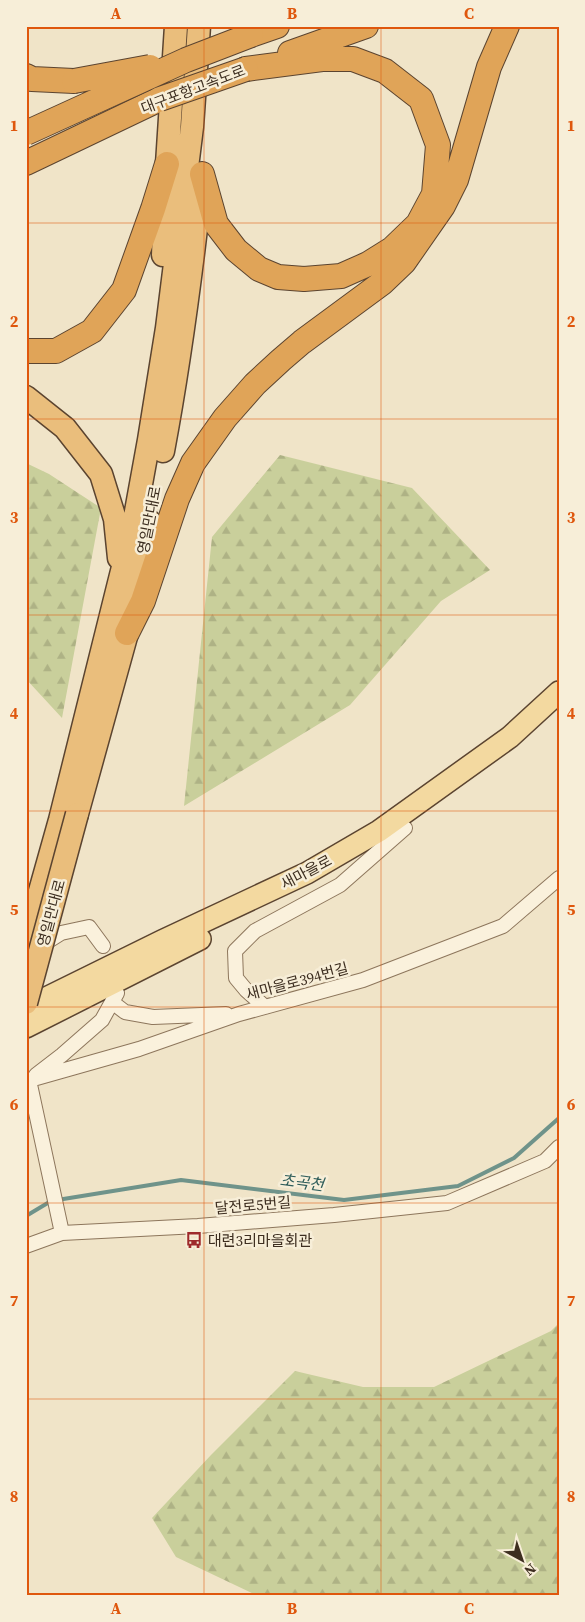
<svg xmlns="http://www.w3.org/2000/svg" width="585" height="1622" viewBox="0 0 585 1622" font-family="'Source Serif 4','Noto Sans KR',serif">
<defs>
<pattern id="forest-firs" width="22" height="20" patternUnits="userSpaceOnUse" patternTransform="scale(1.25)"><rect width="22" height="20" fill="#c9cf9b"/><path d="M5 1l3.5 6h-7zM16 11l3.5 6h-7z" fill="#aeb285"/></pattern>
</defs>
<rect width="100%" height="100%" fill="#f0e4c8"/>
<!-- forest -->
<path fill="url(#forest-firs)" d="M280,455L412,488L490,570L441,601L350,705L184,806L212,537Z
M26,463L49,474L101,508L62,718L26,679Z
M559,1323V1596H258L176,1557L152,1518L211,1455L295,1371L363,1387H434L551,1331Z"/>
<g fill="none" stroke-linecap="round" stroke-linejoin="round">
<!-- stream -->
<path stroke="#6f938a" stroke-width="4" d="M26,1216L51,1201L181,1180L344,1200L458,1186L514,1158L559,1118"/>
<!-- minor casing -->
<g stroke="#8d765c" stroke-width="16">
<path id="minor" d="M26,955L61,933L89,927L103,946
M112,1002L125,1012L153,1017L226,1014
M265,1007L246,990L236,978L235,951L255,931L340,885L405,828
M36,1075L62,1055L102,1020L117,993
M29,1080L62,1233
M26,1081L139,1049L239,1014L363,980L503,926L559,878
M26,1246L62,1233L198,1226L334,1215L447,1203L545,1161L559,1147"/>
</g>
<!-- primary casing -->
<g stroke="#5b4430" stroke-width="24">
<path id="primary" d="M26,1008L162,941L307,873L379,831L510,737L559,692
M26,1027L200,939"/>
</g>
<!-- trunk casing -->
<g stroke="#5b4430" stroke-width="25">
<path id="trunk" d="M163,255L167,164L176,26
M26,397L65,428L101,474L115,519L119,558
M163,451C180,360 192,268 202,176
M77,814L127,633L149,521
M26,941L60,820L121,575L133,528L149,440L167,328L192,127L199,26"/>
</g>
<!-- motorway casing -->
<g stroke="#5b4430" stroke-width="26">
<path id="motorway" d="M251,35L277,26
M290,53L366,26
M26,76L32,79L74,81
M26,163L160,99
M202,174L216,224L236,250L259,269L278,277L304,279L341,276L368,264L392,249L418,224L434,194L438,145L421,99L385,71L353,59H322L246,69
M26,351H56L92,331L124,290L153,209L167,164
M127,633L143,601L177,499L193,463L225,418L255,384L281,360L302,342L382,283L404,262L443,206L456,180L489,67L507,26"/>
</g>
<!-- minor -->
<use href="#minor" stroke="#faf1dc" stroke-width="14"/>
<!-- primary -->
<use href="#primary" stroke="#f3d9a0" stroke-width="21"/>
<!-- trunk -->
<use href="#trunk" stroke="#eabe7c" stroke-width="22"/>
<!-- motorway -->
<use href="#motorway" stroke="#e0a458" stroke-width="24"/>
<!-- trunk-bridge casing -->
<g stroke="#5b4430" stroke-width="25" stroke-linecap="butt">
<path id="trunk-bridge" d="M26,1003L77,814"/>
</g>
<!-- motorway-bridge casing -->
<g stroke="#5b4430" stroke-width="26" stroke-linecap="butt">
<path id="motorway-bridge" d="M74,81L150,67
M160,99L246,69
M26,133L186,60L251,35"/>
</g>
<!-- trunk-bridge -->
<use href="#trunk-bridge" stroke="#eabe7c" stroke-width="22"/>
<!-- motorway-bridge -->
<use href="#motorway-bridge" stroke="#e0a458" stroke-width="24"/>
</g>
<!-- grid -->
<path fill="none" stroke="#df570d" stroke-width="1" stroke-opacity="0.55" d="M204,26V1596M381,26V1596M26,223H559M26,419H559M26,615H559M26,811H559M26,1007H559M26,1203H559M26,1399H559"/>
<!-- icons -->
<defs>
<g id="bus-bare" transform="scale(1.35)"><path d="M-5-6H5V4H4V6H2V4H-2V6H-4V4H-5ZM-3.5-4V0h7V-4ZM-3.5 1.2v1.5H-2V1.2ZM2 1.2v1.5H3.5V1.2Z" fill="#9e2a2b" stroke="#f7eed8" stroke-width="2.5" paint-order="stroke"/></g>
</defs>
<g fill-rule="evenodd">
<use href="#bus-bare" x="194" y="1240"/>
</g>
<g text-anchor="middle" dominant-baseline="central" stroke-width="5" stroke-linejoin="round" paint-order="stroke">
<!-- street labels -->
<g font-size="15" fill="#3d2e20" stroke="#f7eed8">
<text transform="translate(193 89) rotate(-21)">대구포항고속도로</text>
<text transform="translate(149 520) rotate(-79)">영일만대로</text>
<text transform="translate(306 872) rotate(-28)">새마을로</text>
<text transform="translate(51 913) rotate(-75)">영일만대로</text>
<text transform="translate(297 981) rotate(-15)">새마을로394번길</text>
<text transform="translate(253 1205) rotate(-5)">달전로5번길</text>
</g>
<!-- poi labels -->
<g font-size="15" fill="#3d2e20" stroke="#f7eed8" text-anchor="start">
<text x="208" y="1240">대련3리마을회관</text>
</g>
<!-- water labels -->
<g font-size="16" font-style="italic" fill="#2f5d5a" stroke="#f7eed8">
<text transform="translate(302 1182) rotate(7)">초곡천</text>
</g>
</g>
<!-- border -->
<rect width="585" height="1622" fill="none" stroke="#f7eed8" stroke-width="55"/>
<!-- north arrow -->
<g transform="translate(522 1560) rotate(140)" stroke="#f7eed8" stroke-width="4" paint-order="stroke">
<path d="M0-4L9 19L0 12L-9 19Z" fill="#3d2e20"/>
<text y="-8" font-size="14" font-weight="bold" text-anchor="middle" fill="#3d2e20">N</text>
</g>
<rect x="28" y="28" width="530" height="1566" fill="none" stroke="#df570d" stroke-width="2"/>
<g font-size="16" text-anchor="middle" font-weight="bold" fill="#df570d">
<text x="116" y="19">A</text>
<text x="292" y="19">B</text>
<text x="469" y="19">C</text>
<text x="14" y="131">1</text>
<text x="571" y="131">1</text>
<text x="14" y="327">2</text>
<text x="571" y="327">2</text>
<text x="14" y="523">3</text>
<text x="571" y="523">3</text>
<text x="14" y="719">4</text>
<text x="571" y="719">4</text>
<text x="14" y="915">5</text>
<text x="571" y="915">5</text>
<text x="14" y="1110">6</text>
<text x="571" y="1110">6</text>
<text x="14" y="1306">7</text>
<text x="571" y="1306">7</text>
<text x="14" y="1502">8</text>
<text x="571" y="1502">8</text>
<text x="116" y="1614">A</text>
<text x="292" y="1614">B</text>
<text x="469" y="1614">C</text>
</g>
</svg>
